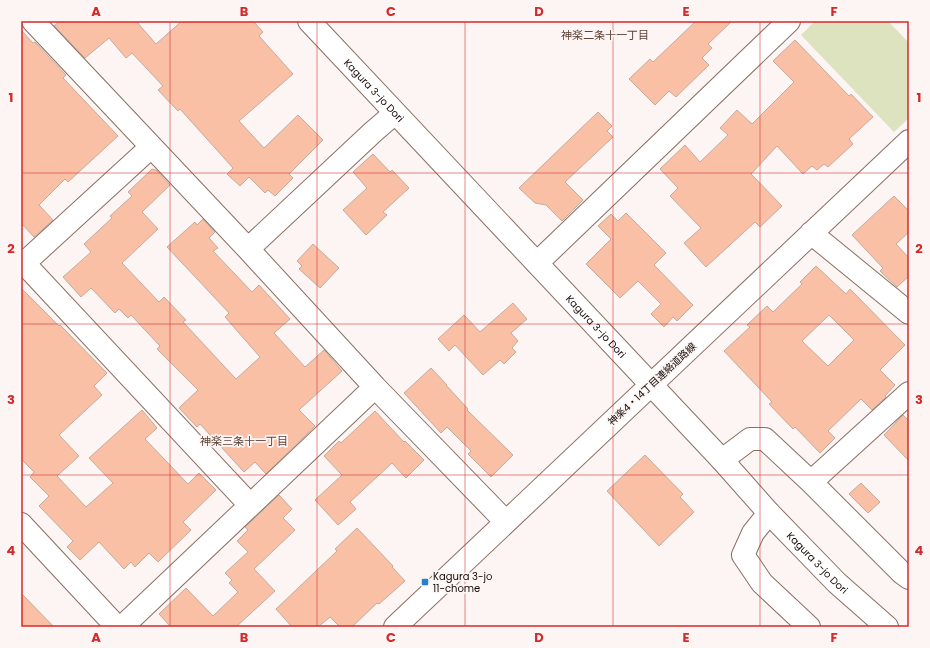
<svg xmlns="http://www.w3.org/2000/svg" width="930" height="648" viewBox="0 0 930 648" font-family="Poppins,'Noto Sans JP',sans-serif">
<rect width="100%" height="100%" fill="#fcf5f3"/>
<!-- green -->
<path fill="#dde2bf" d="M815,21H888L909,43V118L894,132L801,35Z"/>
<!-- building -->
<path fill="#f9c0a6" stroke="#c6aa9c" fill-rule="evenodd" d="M60,21H136L156,44L182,21H253L263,32L259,36L293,74L239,121L264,148L298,115L323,140L289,174L293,178L275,196L268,190L265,193L249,177L240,186L227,174L233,168L180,109L178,111L158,90L163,86L132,53L126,58L109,38L85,58L54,26Z
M696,21H732L708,44L712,48L702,58L709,65L676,97L669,91L655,105L629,79L650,59L653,62Z
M21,30L33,43L35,42L66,75L63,78L118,136L68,182L65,179L39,205L53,220L34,237L21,223Z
M795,40L849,96L851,94L873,117L849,139L853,144L828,167L824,164L817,170L812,166L803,174L777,146L751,174L782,206L760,227L755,222L706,267L684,243L701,228L670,196L678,188L660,169L685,145L700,162L728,135L720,128L737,110L752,124L794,82L773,61Z
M598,112L612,126L607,131L613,137L565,182L583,200L562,221L546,205L535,203L519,188Z
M373,154L390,172L392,170L409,188L383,212L387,215L366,235L343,210L367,188L353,172Z
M152,169L156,170L170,185L142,212L158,229L122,263L159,302L164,297L186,320L183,322L236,379L260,357L225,317L229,313L167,247L195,222L197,225L203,219L215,232L209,238L218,248L213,251L252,292L259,285L290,319L274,333L305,367L324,350L342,371L299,410L315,426L266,474L255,462L244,472L200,424L197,427L179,408L198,390L157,349L160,346L131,315L128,318L119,309L115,313L91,288L81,297L63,277L91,252L84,244L112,218L110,216L132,196L128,192Z
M894,196L909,211V232L896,244L909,258V276L897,287L880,271L883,268L852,235Z
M626,213L666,253L654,265L693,305L677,321L673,317L664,327L651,314L661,304L638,281L620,298L586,264L611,239L598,226L611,214L618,221Z
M313,244L339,268L320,288L299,269L302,266L297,261Z
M816,266L846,294L850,289L905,345L880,370L895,385L885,396L886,397L872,410L861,399L828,431L835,438L820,453L795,427L793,429L769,404L772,402L724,351L750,327L747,325L767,306L773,312L802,284L800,282ZM829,315L854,340L828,366L802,341Z
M21,288L59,326L60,325L107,373L94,386L102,395L59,435L79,456L57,476L86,507L113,483L89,458L142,410L157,428L145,439L188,484L199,473L216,490L183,522L191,530L158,562L149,553L135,567L131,562L124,569L99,542L80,560L67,547L73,541L39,506L49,496L30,477L34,472L21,459Z
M513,303L527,319L511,333L518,341L512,348L516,352L504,364L500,360L483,375L455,345L449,351L438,339L464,315L480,332Z
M431,368L447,385H446L468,409L467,410L513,455L491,477L468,454L471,451L447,427L441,433L404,393Z
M375,411L404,442L405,441L424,460L406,478L392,463L350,502L356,509L338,525L315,500L342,475L324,456L339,441L341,443Z
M903,415L909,421V461L884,435Z
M645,455L683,494L680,497L694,512L659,546L607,491Z
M861,483L880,502L868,513L849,494Z
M279,495L292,509L283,518L295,530L254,569L275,591L236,627H171L159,614L186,588L213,616L238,592L229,583L232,580L225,573L248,552L237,541L248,530L245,527Z
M357,528L393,566L392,567L405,581L379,604L377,603L352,627H340L330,617L318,627H292L276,609L337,551L335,549Z
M21,593L54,627H21Z"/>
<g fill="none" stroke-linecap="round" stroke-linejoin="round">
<!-- street casing -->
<g stroke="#8a6f63" stroke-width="24">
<path id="street" d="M33,21L248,249L375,387L506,522
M811,233L909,313
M248,249L373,132L395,113
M21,260L250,505
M537,263L789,21
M21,266L151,147
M722,460L750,439H765L811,482L902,573L909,578
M811,482L909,393
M769,513L753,533L743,555L762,583L809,627
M21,524L117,627
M122,627L375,387
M395,627L909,141"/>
</g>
<!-- secondary casing -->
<g stroke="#8a6f63" stroke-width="24">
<g id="secondary">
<path id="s1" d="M309,21L722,460L769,513L837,583L887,627"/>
</g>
</g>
<!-- street -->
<use href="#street" stroke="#fff" stroke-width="22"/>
<!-- secondary -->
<use href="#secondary" stroke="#fff" stroke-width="22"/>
</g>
<!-- grid -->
<path fill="none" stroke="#d62828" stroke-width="1" stroke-opacity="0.55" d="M170,21V627M317,21V627M465,21V627M613,21V627M760,21V627M21,173H909M21,324H909M21,475H909"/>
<!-- markers -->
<rect fill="#2b80ce" stroke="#fcf5f3" stroke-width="1.5" x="421" y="578" width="8" height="8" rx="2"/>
<g text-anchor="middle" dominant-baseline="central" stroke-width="3.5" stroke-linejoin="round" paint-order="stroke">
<!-- street labels -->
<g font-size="10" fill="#140a06" stroke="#fcf5f3">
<text stroke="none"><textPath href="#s1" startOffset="95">Kagura 3-jo Dori</textPath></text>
<text stroke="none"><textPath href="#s1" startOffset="419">Kagura 3-jo Dori</textPath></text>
<text transform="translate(652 384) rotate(-43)">神楽4・14丁目連絡道路線</text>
<text stroke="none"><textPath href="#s1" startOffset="743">Kagura 3-jo Dori</textPath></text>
</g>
<!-- poi labels -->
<g font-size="10" fill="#140a06" stroke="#fcf5f3" text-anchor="start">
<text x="433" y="576">Kagura 3-jo<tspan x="433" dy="12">11-chome</tspan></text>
</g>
<!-- neighbourhood labels -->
<g font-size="11" fill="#5b4338" stroke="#fcf5f3">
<text x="605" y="35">神楽二条十一丁目</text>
<text x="244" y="441">神楽三条十一丁目</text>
</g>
</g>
<!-- border -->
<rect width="930" height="648" fill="none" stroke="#fcf5f3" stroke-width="44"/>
<rect x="22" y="22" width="886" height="604" fill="none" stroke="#d62828" stroke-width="1.5"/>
<g font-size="13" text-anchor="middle" font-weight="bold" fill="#d62828">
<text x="96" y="16">A</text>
<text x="244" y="16">B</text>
<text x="391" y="16">C</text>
<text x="539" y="16">D</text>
<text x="686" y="16">E</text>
<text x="834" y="16">F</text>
<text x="11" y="102">1</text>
<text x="919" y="102">1</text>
<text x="11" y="253">2</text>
<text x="919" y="253">2</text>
<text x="11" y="404">3</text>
<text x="919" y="404">3</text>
<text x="11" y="555">4</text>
<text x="919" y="555">4</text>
<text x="96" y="642">A</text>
<text x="244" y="642">B</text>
<text x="391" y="642">C</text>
<text x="539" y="642">D</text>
<text x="686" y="642">E</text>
<text x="834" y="642">F</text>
</g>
</svg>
